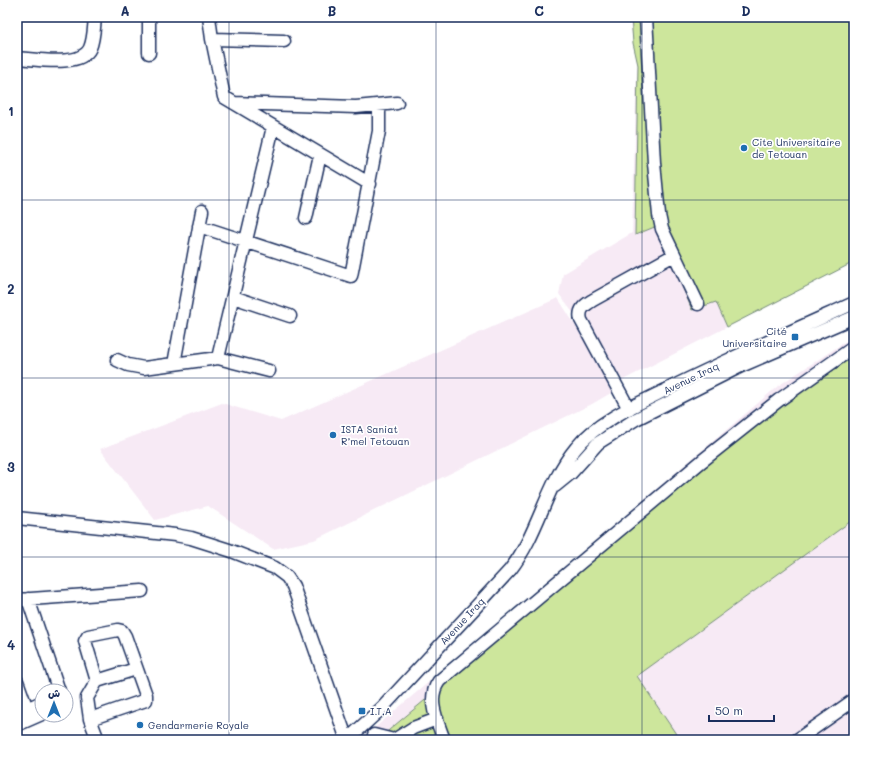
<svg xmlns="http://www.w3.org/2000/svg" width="871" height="757" viewBox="0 0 871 757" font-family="Mali,'Playpen Sans Arabic',sans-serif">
<rect width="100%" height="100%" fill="#fff"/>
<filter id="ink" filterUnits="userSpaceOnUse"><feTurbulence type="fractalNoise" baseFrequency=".025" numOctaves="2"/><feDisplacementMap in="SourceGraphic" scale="8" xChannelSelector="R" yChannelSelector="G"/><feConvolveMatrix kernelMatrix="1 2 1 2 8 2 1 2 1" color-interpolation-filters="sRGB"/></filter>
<g filter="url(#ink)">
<!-- built -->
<path fill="#f7eaf5" d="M629,17H854V262L623,380L559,294L563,274L632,233L637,64Z
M558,298L616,390L592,404L314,540L273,549L208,506L155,520L100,449L222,403L281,421Z
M854,336V740H365V736L778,386Z"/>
<!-- green -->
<path fill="#cde69c" stroke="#748a7d" d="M631,17H854V262L727,327L716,302L692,310L657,226L635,235L638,65L633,43Z
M854,352V519L637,676L680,740H377L797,391Z"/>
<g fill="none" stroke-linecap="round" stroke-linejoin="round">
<!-- minor casing -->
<g stroke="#1b2f5e" stroke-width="15">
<path id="minor" d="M149,17V53
M209,17L212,39L224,97L370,184
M646,17L654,163L659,215L662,229L698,304
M212,39L284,41
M17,58C35,59 81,68 90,48C94,39 94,26 95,17
M234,103L356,107L397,103
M306,218L320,155
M199,226L351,276L379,131V105
M233,297L290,316
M218,358L273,127
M117,360L128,365L144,368L218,358L269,371
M174,364L202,211
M629,409L581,320C578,309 585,305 593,300L674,255
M555,486L571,473L598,443L636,419L741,366L854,317
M17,518L175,535L191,538L229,550L275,568L287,577L293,586L347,740
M28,599L59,691
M17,600L142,591
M17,681L27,709
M97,681L136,669
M17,713L42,702
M90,719L146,700V695L125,636L122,631L118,630L88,636L85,641L97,681L87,698L90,719L98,740
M17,725L42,714
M374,735L394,740
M347,740L382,708L510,570C539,533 546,484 576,448C597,421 640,403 670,388C731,358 792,331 854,303
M394,740L413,728L437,719
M444,740C437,720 426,699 439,681L702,461L779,400L854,347
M797,740L854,700"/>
</g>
<!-- minor -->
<use href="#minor" stroke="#fff" stroke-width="12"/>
</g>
</g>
<!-- grid -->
<path fill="none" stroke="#1b2f5e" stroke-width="1" stroke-opacity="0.55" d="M229,17V740M436,17V740M642,17V740M17,200H854M17,378H854M17,557H854"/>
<!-- markers -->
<g fill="#1f6fb2" stroke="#fff" stroke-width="1.5">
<circle cx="744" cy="148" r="4"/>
<rect x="791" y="333" width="8" height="8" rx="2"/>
<circle cx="333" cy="435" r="4"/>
<rect x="358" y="707" width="8" height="8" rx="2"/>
<circle cx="140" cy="725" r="4"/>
</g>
<g text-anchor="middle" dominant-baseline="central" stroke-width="3.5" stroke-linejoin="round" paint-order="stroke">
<!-- poi labels -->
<g font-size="10" fill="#1b2f5e" stroke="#fff" text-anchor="start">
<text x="752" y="142">Cite Universitaire<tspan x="752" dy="12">de Tetouan</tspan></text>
<text x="787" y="331" text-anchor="end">Cité<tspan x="787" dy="12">Universitaire</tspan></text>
<text x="341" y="429">ISTA Saniat<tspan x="341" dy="12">R’mel Tetouan</tspan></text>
<text x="370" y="711">I.T.A</text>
<text x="148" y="725">Gendarmerie Royale</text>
</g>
<!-- street labels -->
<g font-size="10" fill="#1b2f5e" stroke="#fff">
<text transform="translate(691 378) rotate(-26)">Avenue Iraq</text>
<text transform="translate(462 621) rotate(-47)">Avenue Iraq</text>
</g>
</g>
<!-- margin -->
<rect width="871" height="757" fill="none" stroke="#fff" stroke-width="44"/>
<!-- north arrow -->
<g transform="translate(54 703)"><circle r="19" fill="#ffffff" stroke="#a4acbf"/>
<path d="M0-3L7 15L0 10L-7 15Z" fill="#1f6fb2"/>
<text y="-6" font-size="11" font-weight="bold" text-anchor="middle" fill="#1b2f5e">ش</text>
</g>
<!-- scale -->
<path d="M709 715v6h65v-6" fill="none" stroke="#1b2f5e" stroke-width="2"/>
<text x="715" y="715" font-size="12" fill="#1b2f5e" stroke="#ffffff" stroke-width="3" paint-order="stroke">50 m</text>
<rect x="22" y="22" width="827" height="713" fill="none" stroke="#1b2f5e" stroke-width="1.5"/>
<g font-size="13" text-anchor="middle" font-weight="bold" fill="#1b2f5e">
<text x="125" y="16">A</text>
<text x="332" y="16">B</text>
<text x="539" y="16">C</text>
<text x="746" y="16">D</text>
<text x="11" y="116">1</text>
<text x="11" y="294">2</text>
<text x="11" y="472">3</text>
<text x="11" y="650">4</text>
</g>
</svg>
